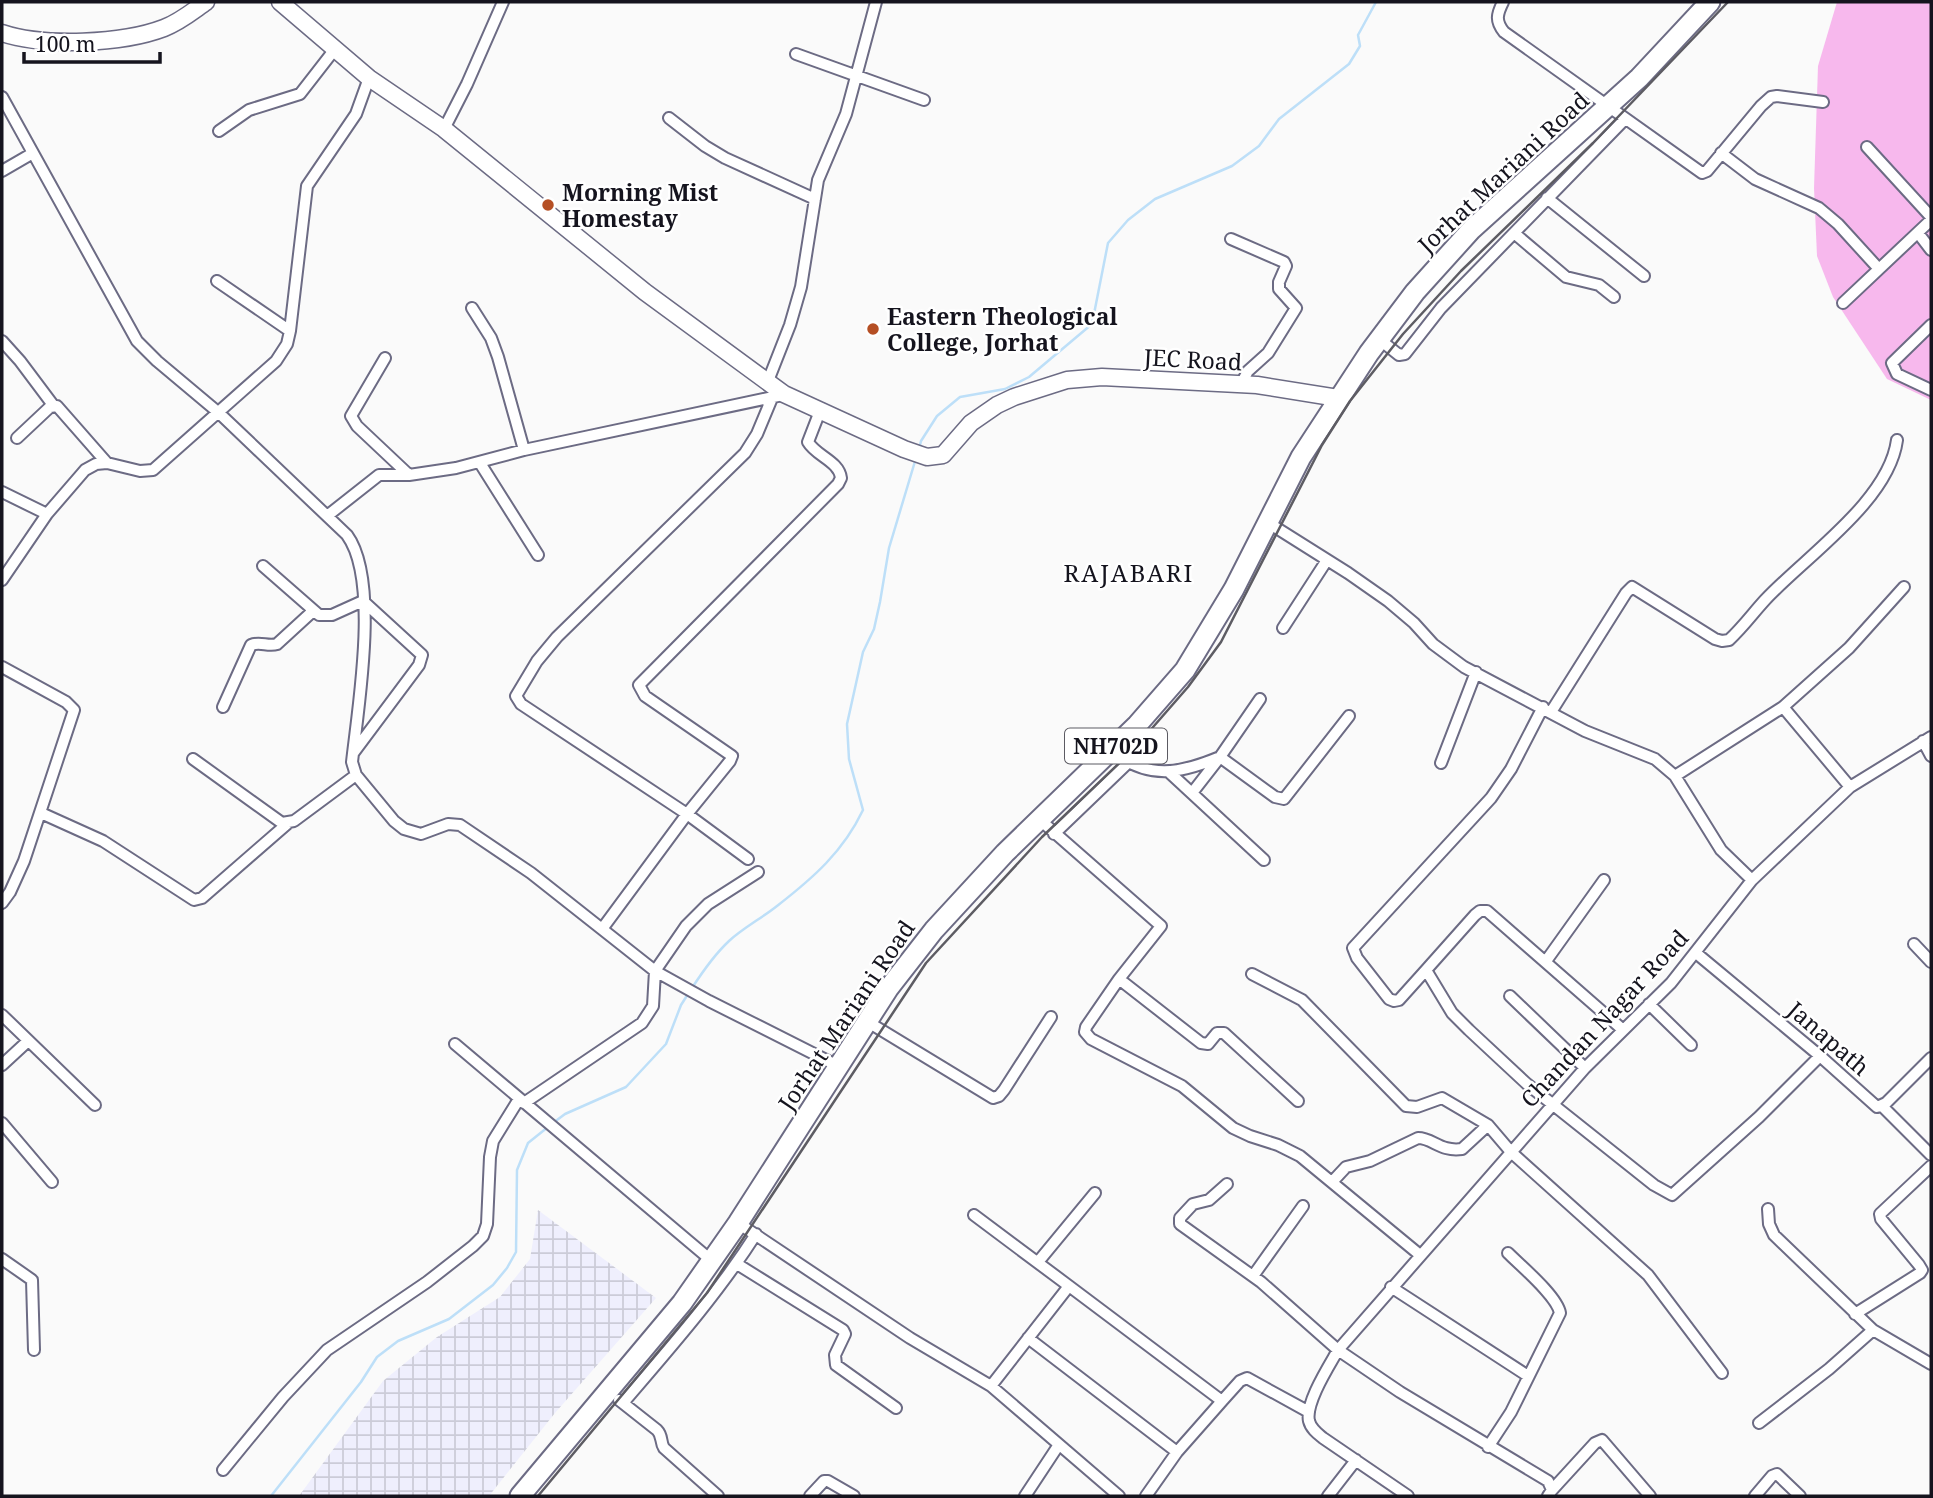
<svg xmlns="http://www.w3.org/2000/svg" width="1933" height="1498" viewBox="0 0 1933 1498" font-family="'Noto Serif',serif">
<defs>
<pattern id="industrial-grid" width="8" height="8" patternUnits="userSpaceOnUse" patternTransform="scale(1.75)"><rect width="8" height="8" fill="#efeffd"/><path d="M0 4h8M4 0v8" fill="none" stroke="#ccccd8"/></pattern>
</defs>
<rect width="100%" height="100%" fill="#fafafa"/>
<!-- industrial -->
<path fill="url(#industrial-grid)" d="M538,1210L656,1298L555,1413L489,1496H299L383,1381L437,1337L500,1297L530,1259Z"/>
<!-- grass -->
<path fill="#f7b8ed" d="M1837,2H1931V400L1887,379L1833,297L1817,256L1814,188L1818,66Z"/>
<g fill="none" stroke-linecap="round" stroke-linejoin="round">
<!-- stream -->
<path stroke="#bddff8" stroke-width="2.5" d="M919,449L921,441L937,416L960,397L1005,389L1029,377L1092,324L1108,243L1128,220L1155,199L1232,166L1259,146L1279,119L1349,64L1360,46L1358,35L1376,2
M692,988C703,971 714,955 729,941C743,928 762,918 777,906C813,878 843,852 863,810L849,759L847,724L863,652L874,629L880,602L889,548L916,458
M553,1123L565,1114L626,1087L666,1044L681,1005L688,994
M271,1496L361,1382L377,1357L398,1341L449,1319L493,1285L507,1268L516,1252L517,1170L528,1143L548,1127"/>
<!-- street casing -->
<g stroke="#6c6b84" stroke-width="14">
<path id="street" d="M1503,2C1497,14 1495,21 1504,32L1702,173L1707,171L1761,106L1771,97L1777,96L1823,102
M796,54L924,100
M2,97L137,341L157,361L219,413L347,535C380,580 358,707 352,762L356,775L394,821L404,829L421,834L448,824L460,825L531,873L655,971L709,1001L838,1066
M669,118L705,146L725,158L815,199
M444,129L467,84L503,2
M219,131L249,110L300,94L335,49
M1867,147L1931,217
M1721,153L1755,179L1819,208L1838,224L1879,269
M2,171L33,153
M1547,198L1644,276
M1514,233L1566,277L1599,285L1614,297
M1918,233L1931,250
M1231,239L1284,262L1286,266L1279,282V289L1296,308L1268,353L1248,371L1241,384
M217,281L290,331
M1843,303L1931,220
M472,308L491,338L498,357L524,450
M1931,325L1892,363L1897,374L1931,390
M1379,339L1399,355L1405,354L1441,308L1624,120
M2,341L20,361L53,405
M385,358L351,416L357,426L409,475
M768,381L790,325L801,287L818,180L846,114L876,2
M17,438L50,407L57,406L107,463
M480,463L538,555
M2,492L47,514
M327,516L379,475H409L456,468L524,450L778,396
M1267,522L1348,573L1388,601L1414,623L1433,644L1464,667L1585,731L1655,759L1675,776L1721,850L1752,880L1671,983L1585,1068L1338,1350L1400,1392L1548,1481L1552,1490L1548,1496
M263,566L319,615H332L363,601L422,655L419,665L354,752
M2,580L47,514L85,470L96,464L107,463L140,471L153,470L276,361L287,344L290,331L307,186L356,114L369,78
M1283,628L1327,560
M2,667L66,702L74,710L24,861L10,892L2,903
M223,707L251,645C260,641 268,647 277,644L313,611
M1783,707L1850,787
M1551,712L1626,593L1632,587L1715,639L1722,641L1729,640C1743,627 1753,613 1765,600C1805,557 1889,501 1897,440
M1923,741L1931,756
M1111,751C1149,780 1179,774 1220,757L1275,797L1284,799L1349,716
M193,759L282,823L294,821L356,775
M1441,763L1476,672
M1170,773L1264,860
M1675,776L1783,707L1849,648L1904,587
M1192,793L1220,757L1260,699
M41,813L103,841L194,900L202,898L287,824
M1039,819L1161,926L1119,979L1201,1043L1208,1044L1217,1033H1224L1298,1101
M1054,834L1129,762
M748,859L687,814L521,704L516,696L537,661L557,637L745,453L757,434L772,398
M1752,880L1850,787L1931,737
M602,929L687,814L730,761L732,756L645,696L639,685L838,484L841,478C839,461 816,456 808,442L820,411
M1914,944L1931,962
M1696,953L1820,1056L1877,1107L1886,1103L1931,1058
M1546,961L1604,880
M1426,970L1399,1000L1394,1001L1389,999L1357,958L1353,948L1491,798L1511,769L1543,707
M1252,974L1302,1000L1406,1106L1417,1107L1442,1098L1488,1125L1511,1152L1648,1275L1722,1373
M1119,979L1086,1027L1085,1032L1091,1039L1182,1086L1233,1128L1250,1136L1278,1145L1300,1156L1420,1255
M1510,996L1585,1068
M1649,1004L1691,1045
M2,1015L95,1105
M868,1022L993,1098L999,1096L1004,1090L1051,1017
M1622,1029L1487,911H1480L1475,915L1426,970L1452,1013L1469,1030L1527,1084L1654,1185L1672,1195L1759,1117L1820,1056
M455,1044L712,1261
M2,1065L28,1041
M524,1103L642,1023L653,1006L655,971L686,926L708,904L758,872
M1882,1106L1931,1155
M2,1123L52,1182
M1332,1182L1346,1167L1370,1161L1418,1138C1433,1138 1440,1152 1462,1149L1488,1125
M1227,1184L1209,1200L1193,1204L1180,1218V1224L1261,1282L1338,1350C1329,1366 1305,1403 1309,1421C1311,1429 1318,1434 1323,1438L1408,1496
M1768,1209L1769,1224L1774,1235L1873,1330L1931,1364
M974,1215L1069,1286
M738,1223L910,1338L991,1386L1119,1496
M2,1259L32,1280L34,1350
M1038,1262L1095,1193
M737,1264L843,1330L845,1334L835,1355L836,1365L896,1408
M1253,1276L1303,1206
M1391,1287L1528,1376
M1855,1314L1920,1273L1922,1270L1919,1265L1881,1219L1880,1214L1931,1166
M1028,1338L1177,1452
M991,1386L1069,1286L1222,1401L1240,1381L1247,1378L1309,1412
M619,1400L657,1430C663,1436 660,1442 664,1448L718,1496
M623,1403C670,1348 717,1295 756,1234
M1759,1423L1829,1369L1873,1330
M1488,1447L1511,1412L1560,1313C1557,1296 1521,1266 1508,1253
M223,1470L283,1397L327,1350L427,1282L473,1246L483,1236L487,1224L490,1157L493,1141L519,1099
M1552,1490L1595,1443L1602,1440L1650,1496
M810,1496L824,1481H828L854,1496
M1025,1496L1058,1446
M1146,1496L1177,1452L1222,1401
M1328,1496L1356,1460
M1755,1496L1772,1476L1777,1474L1800,1496"/>
</g>
<!-- secondary casing -->
<g stroke="#6c6b84" stroke-width="19">
<path id="secondary" d="M280,2L369,78L444,129L645,292L784,394L904,449L927,457L943,455L971,423L997,405L1014,397L1067,380L1102,377L1257,385L1338,398
M2,33C44,47 122,44 164,28C180,22 193,11 206,2"/>
</g>
<!-- highway casing -->
<g stroke="#6c6b84" stroke-width="23">
<path id="highway" d="M520,1496L682,1303L738,1223L888,989L934,930L1005,853L1137,725L1185,670L1234,589L1301,457L1369,353L1415,292L1471,230L1639,78L1710,2"/>
</g>
<!-- street -->
<use href="#street" stroke="#fff" stroke-width="10"/>
<!-- secondary -->
<use href="#secondary" stroke="#fff" stroke-width="16"/>
<!-- highway -->
<use href="#highway" stroke="#fff" stroke-width="19"/>
<!-- rail -->
<path stroke="#5d5c63" stroke-width="2.5" d="M538,1496L707,1293L926,963L1042,837L1133,750L1188,687L1221,642L1322,445L1350,401L1403,334L1461,271L1593,143L1728,2"/>
</g>
<!-- markers -->
<g fill="#b54f24" stroke="#fff" stroke-width="2.5">
<circle cx="548" cy="205" r="7"/>
<circle cx="873" cy="329" r="7"/>
</g>
<g text-anchor="middle" dominant-baseline="central" stroke-width="5" stroke-linejoin="round" paint-order="stroke">
<!-- shield labels -->
<rect fill="#fff" stroke="#5b5a62" stroke-width="2" x="1065" y="728.5" width="102" height="35" rx="5"/>
<g font-size="21" font-weight="bold" fill="#15141e">
<text x="1116" y="746">NH702D</text>
</g>
<!-- street labels -->
<g font-size="23" fill="#15141e" stroke="#fff">
<text transform="translate(1503 172) rotate(-43)">Jorhat Mariani Road</text>
<text transform="translate(1193 359) rotate(3)">JEC Road</text>
<text transform="translate(846 1015) rotate(-56)">Jorhat Mariani Road</text>
<text transform="translate(1604 1018) rotate(-47)">Chandan Nagar Road</text>
<text transform="translate(1829 1038) rotate(41)">Janapath</text>
</g>
<!-- poi labels -->
<g font-size="23" font-weight="bold" fill="#15141e" stroke="#fff" text-anchor="start">
<text x="562" y="192">Morning Mist<tspan x="562" dy="26">Homestay</tspan></text>
<text x="887" y="316">Eastern Theological<tspan x="887" dy="26">College, Jorhat</tspan></text>
</g>
<!-- neighbourhood labels -->
<g font-size="24" letter-spacing="2" fill="#15141e" stroke="#fff">
<text x="1129" y="572">RAJABARI</text>
</g>
</g>
<!-- border -->
<rect width="1933" height="1498" fill="none" stroke="#15141e" stroke-width="7"/>
<!-- scale -->
<path d="M24 52v10h136v-10" fill="none" stroke="#15141e" stroke-width="3.5"/>
<text x="35" y="52" font-size="21" fill="#15141e" stroke="#ffffff" stroke-width="5" paint-order="stroke">100 m</text>
</svg>
